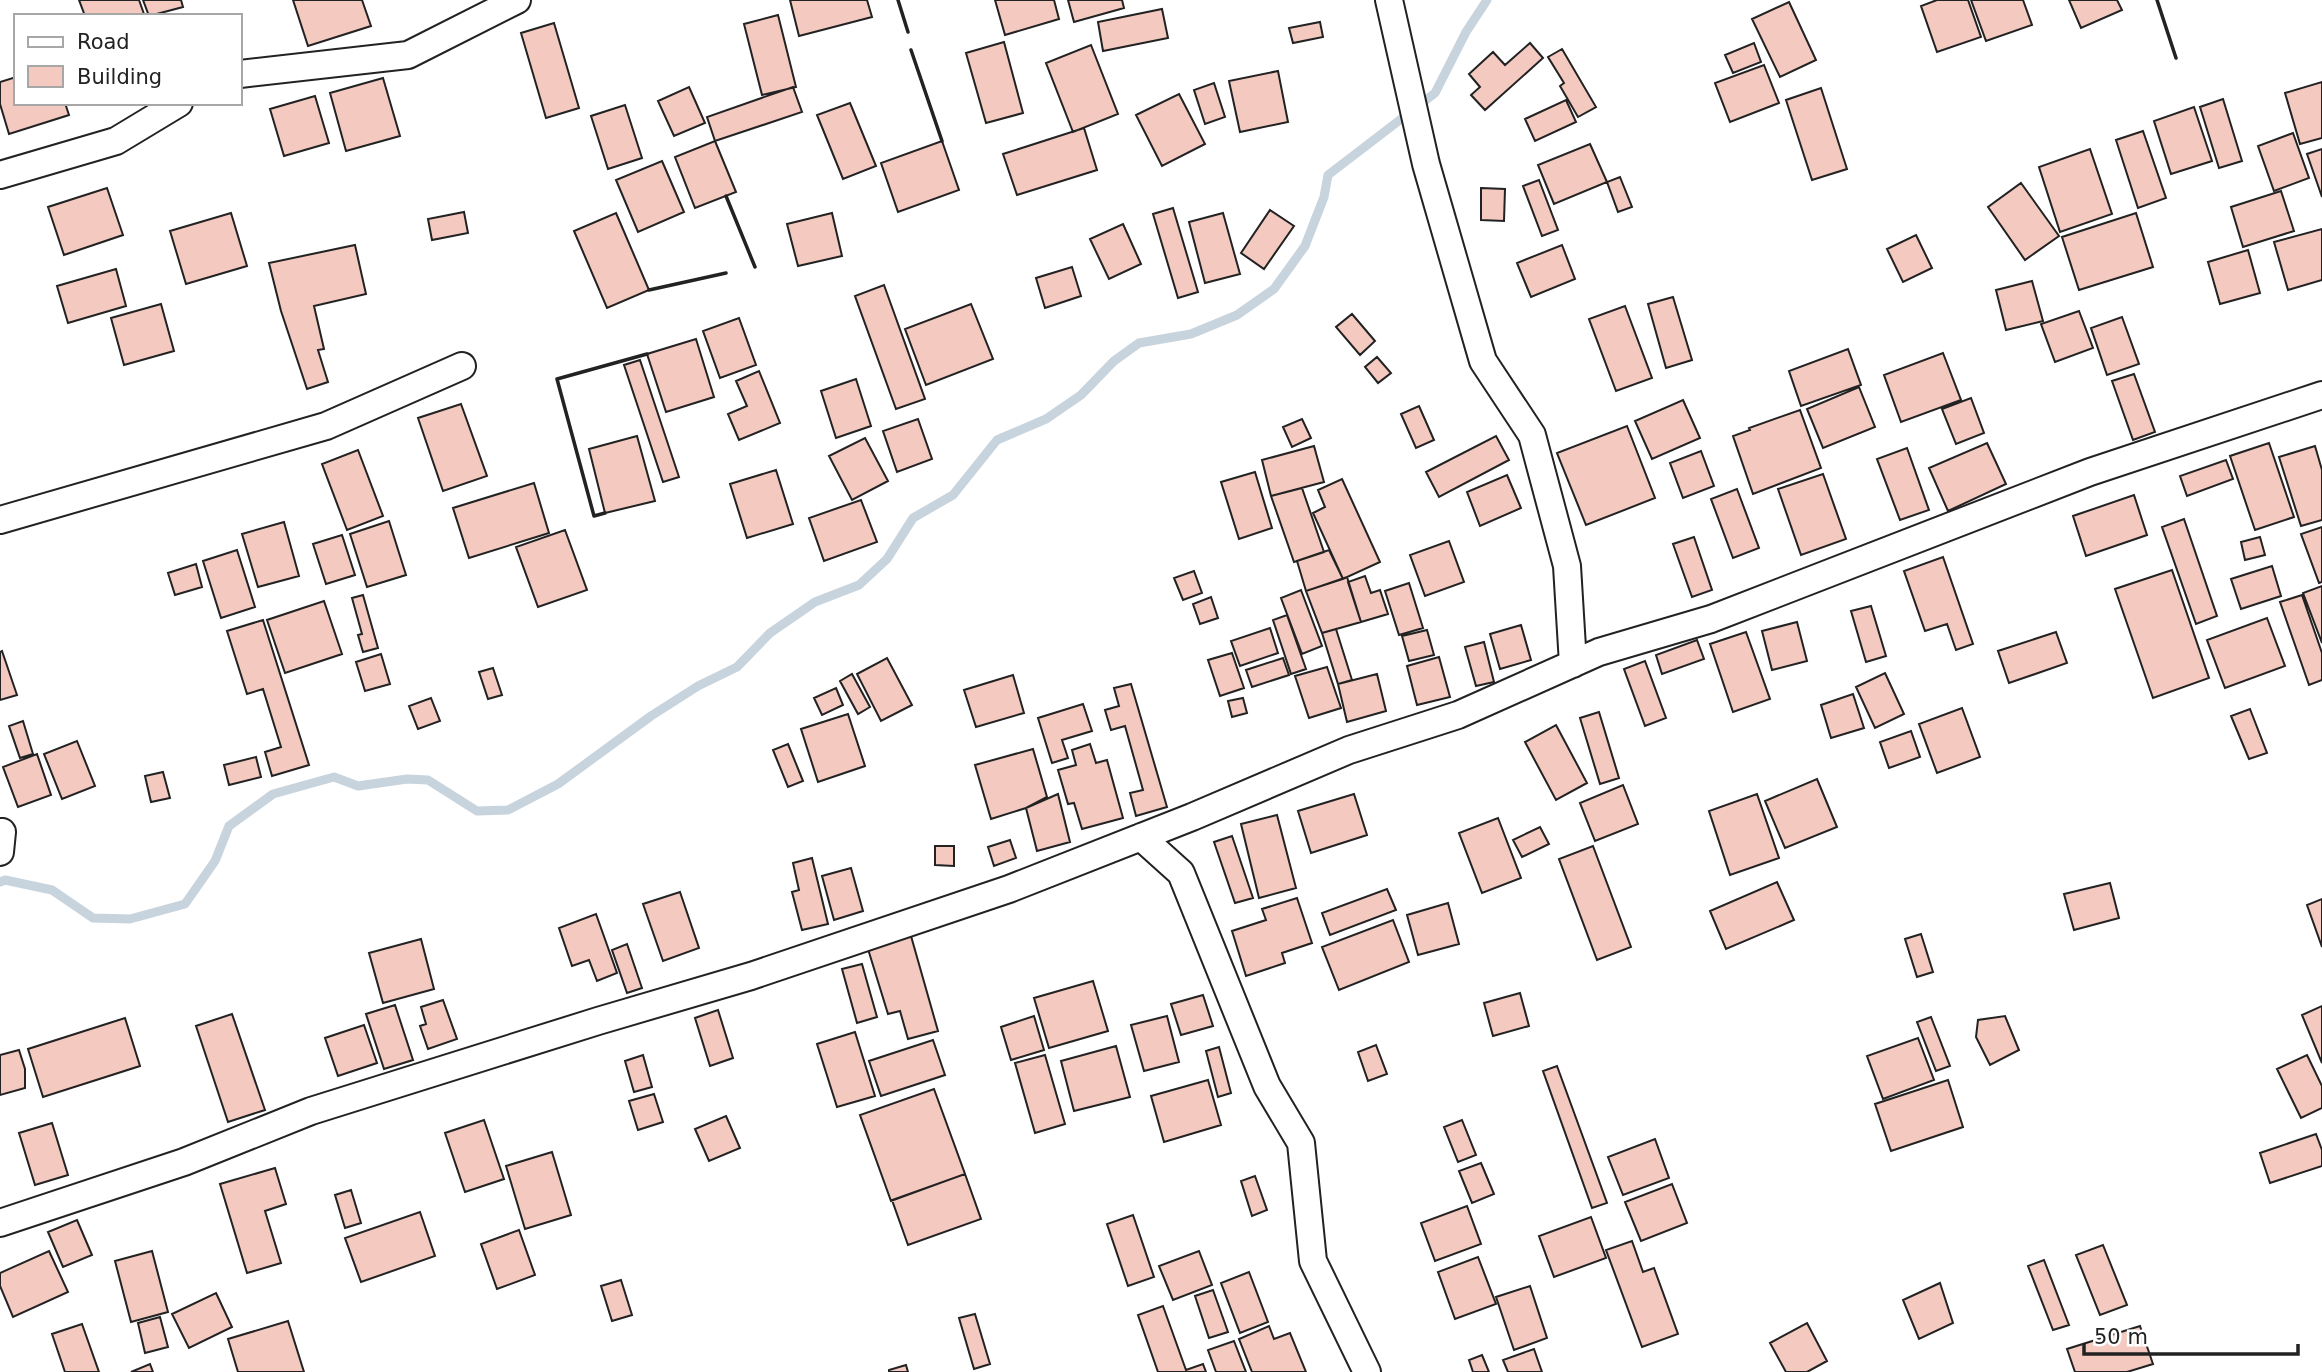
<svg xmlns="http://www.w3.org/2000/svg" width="2322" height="1372" viewBox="0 0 2322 1372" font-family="'DejaVu Sans',sans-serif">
<rect width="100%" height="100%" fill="#fff"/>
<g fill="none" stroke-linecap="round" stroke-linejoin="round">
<!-- stream -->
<path stroke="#c7d3dd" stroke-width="9" d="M0,882L5,880L52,890L93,918L130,919L185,904L215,861L229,826L273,794L334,777L358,786L407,779L428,780L477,811L508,810L558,784L651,716L698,686L737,667L770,633L815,602L859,585L887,559L913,518L953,495L997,440L1046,419L1081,395L1114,361L1139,343L1191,334L1237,315L1274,289L1305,246L1324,197L1328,175L1435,93L1466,32L1487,0"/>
</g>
<!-- building -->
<path fill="#f3c9c0" stroke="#222" stroke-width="2" d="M79,0H139L144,14L137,16H85Z
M143,0H181L183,7L149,16Z
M293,0H362L371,26L308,46Z
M790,0H867L872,17L799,36Z
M995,0H1054L1059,19L1005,35Z
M1068,0H1122L1124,8L1074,22Z
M1937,0H1968L1981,37L1937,52L1921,6Z
M1971,0H2023L2032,25L1986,41Z
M2069,0H2117L2122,10L2081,28Z
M1789,2L1816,60L1780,77L1752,19Z
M1162,9L1168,38L1103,51L1098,22Z
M778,15L796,87L762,95L744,24Z
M1320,22L1323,37L1293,43L1289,28Z
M554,23L579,108L546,118L521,33Z
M1004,42L1023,113L986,123L966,53Z
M1530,43L1543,58L1485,110L1471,95L1480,87L1469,74L1493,52L1505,65Z
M1754,43L1761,62L1733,73L1725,55Z
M1091,45L1118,114L1073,132L1046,63Z
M1562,49L1596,107L1578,117L1560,86L1564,83L1548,57Z
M1764,65L1779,103L1730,122L1715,83Z
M1278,71L1288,122L1240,132L1229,81Z
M16,77V103H65L69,115L9,134L0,104V82Z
M383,78L400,136L346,151L330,93Z
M2322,82V138L2300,144L2285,93Z
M1214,83L1225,117L1205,124L1194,90Z
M689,87L705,123L674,136L658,101Z
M793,87L802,112L715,141L707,117Z
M1821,88L1847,169L1812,180L1786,100Z
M1179,94L1205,144L1162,166L1136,115Z
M315,96L329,143L284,156L270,109Z
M2223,99L2242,161L2219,168L2200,107Z
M1566,100L1576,122L1535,141L1525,119Z
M850,103L876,166L843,179L817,115Z
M625,105L642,158L608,169L591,116Z
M2194,107L2212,161L2171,174L2154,121Z
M1084,128L1097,170L1017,195L1003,154Z
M2143,131L2166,198L2138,208L2116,140Z
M2293,133L2309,178L2274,191L2258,146Z
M715,141L736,192L695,208L675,157Z
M942,141L959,190L898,212L881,163Z
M1590,144L1607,182L1554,204L1538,165Z
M2090,149L2112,214L2060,232L2039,167Z
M2322,149V197L2307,154Z
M662,161L684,212L638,232L616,180Z
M1620,177L1632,207L1618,212L1607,182Z
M1539,180L1558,230L1542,236L1523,186Z
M2021,183L2059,236L2025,260L1988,207Z
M107,188L123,235L64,255L48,207Z
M1481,188L1505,189L1504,221L1481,220Z
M2281,191L2294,231L2243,247L2231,207Z
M1173,208L1198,292L1178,298L1153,214Z
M1270,210L1294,226L1264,269L1241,253Z
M464,212L468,233L432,240L428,219Z
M231,213L247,266L186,284L170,231Z
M616,213L649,290L607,308L574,231Z
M832,213L842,256L798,266L787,224Z
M1223,213L1240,274L1205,283L1189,222Z
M2136,213L2153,267L2079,290L2062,237Z
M1123,224L1141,264L1109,279L1090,239Z
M2322,229V280L2288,290L2274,242Z
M1916,235L1932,268L1903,282L1887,249Z
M355,245L366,294L314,306L324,349L318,350L328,382L307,389L281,311L269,263Z
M1562,245L1575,279L1531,297L1517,263Z
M2248,250L2260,293L2220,304L2208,262Z
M1072,267L1081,296L1045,308L1036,278Z
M116,269L126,306L68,323L57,286Z
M2032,281L2043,321L2006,330L1996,290Z
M884,285L925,399L896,409L855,296Z
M1673,297L1692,360L1666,368L1648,304Z
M161,304L174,351L124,365L111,318Z
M971,304L993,359L926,385L905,329Z
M1625,306L1652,378L1616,391L1589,319Z
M2079,311L2093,348L2055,362L2041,324Z
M1352,314L1375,341L1360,355L1336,327Z
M2122,317L2139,364L2107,375L2091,328Z
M739,318L756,365L720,378L703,331Z
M696,339L714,397L666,412L647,354Z
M1848,349L1861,385L1801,406L1789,371Z
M1943,353L1961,400L1901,422L1884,375Z
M1377,357L1391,373L1378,383L1365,367Z
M640,360L679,477L663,482L624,365Z
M759,371L780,423L739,440L728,414L747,406L736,381Z
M2134,374L2155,432L2133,440L2112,381Z
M856,379L871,426L836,438L821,391Z
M1859,387L1875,427L1823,448L1807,409Z
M1971,398L1984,433L1956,444L1942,409Z
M1683,400L1700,438L1652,459L1635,421Z
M461,404L487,476L443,491L418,418Z
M1419,406L1434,440L1416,448L1401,414Z
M1800,410L1821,468L1753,494L1733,436L1750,430L1749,428Z
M918,419L932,459L897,472L883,431Z
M1302,419L1311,438L1292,447L1283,427Z
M1627,426L1655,498L1586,525L1557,453Z
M637,436L655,501L605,513L589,449Z
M1496,436L1509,460L1439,497L1426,472Z
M865,438L888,481L852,500L829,456Z
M1987,443L2006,484L1948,511L1929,468Z
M2269,443L2294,517L2255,530L2230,456Z
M1314,446L1324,482L1271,496L1262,460Z
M2315,446L2322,470V520L2301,526L2279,457Z
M1907,448L1929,510L1900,520L1877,459Z
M358,450L383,516L347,530L322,464Z
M1701,451L1714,486L1683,498L1670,463Z
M2226,460L2233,479L2187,496L2180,476Z
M776,470L793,524L747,538L730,484Z
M1255,472L1272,528L1239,539L1221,482Z
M1823,474L1846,539L1801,555L1778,489Z
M1507,475L1521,508L1480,526L1467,492Z
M1342,479L1380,562L1343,579L1313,513L1325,507L1318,490Z
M534,483L549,533L469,558L453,508Z
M1302,488L1324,552L1294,562L1271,496Z
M1737,489L1759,548L1733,558L1711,499Z
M2134,495L2147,535L2086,556L2073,516Z
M861,500L877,542L824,561L809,518Z
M2184,519L2217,616L2196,624L2162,527Z
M389,521L406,575L367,587L350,534Z
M284,522L299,576L258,587L242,534Z
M2322,527V582L2319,583L2301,534Z
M565,530L587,590L538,607L516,547Z
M342,535L355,575L326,584L313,544Z
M1694,537L1712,590L1692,597L1673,544Z
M2260,537L2265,555L2245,560L2241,542Z
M1449,541L1464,582L1425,596L1410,555Z
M237,550L255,607L221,618L203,561Z
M1329,550L1343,579L1306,591L1297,561Z
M1943,557L1973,644L1956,650L1947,624L1925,631L1904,571Z
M196,564L202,587L175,595L168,573Z
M2272,566L2281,596L2241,609L2231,579Z
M2172,570L2209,678L2153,698L2115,589Z
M1194,571L1202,593L1183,600L1174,578Z
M1365,576L1371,593L1380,590L1388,614L1361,622L1348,582Z
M1347,577L1361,622L1322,633L1306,591Z
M1409,583L1423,628L1399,635L1385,591Z
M2322,586V643L2303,593Z
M1301,590L1322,646L1302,654L1281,598Z
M363,595L378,648L363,652L358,635L362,634L352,598Z
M2302,595L2322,653V680L2309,685L2280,602Z
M1211,597L1218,618L1200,624L1193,604Z
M324,601L342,654L285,673L267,620Z
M1871,606L1886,656L1866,662L1851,611Z
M1287,615L1306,669L1291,674L1273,620Z
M2267,618L2285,666L2225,688L2207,640Z
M263,620L309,765L272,776L265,752L281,747L263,689L247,694L227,631Z
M1797,622L1807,661L1772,670L1762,631Z
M1521,625L1531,660L1500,669L1490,634Z
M1270,628L1278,653L1240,666L1231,641Z
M1336,629L1352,680L1338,684L1322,633Z
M1427,630L1434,655L1409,661L1402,636Z
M1746,632L1770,699L1733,712L1710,644Z
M2056,632L2067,663L2009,683L1998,651Z
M1697,640L1704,659L1662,674L1656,655Z
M1484,642L1494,682L1476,686L1465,647Z
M2,651L17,695L0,700V652Z
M1232,653L1244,688L1220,696L1208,660Z
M381,654L390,684L365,691L356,662Z
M1439,657L1450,697L1417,705L1407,666Z
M887,658L912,705L881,721L857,674Z
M1283,658L1289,675L1252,687L1246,670Z
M1645,661L1666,718L1645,726L1624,669Z
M1327,667L1341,708L1309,718L1295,676Z
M493,668L502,695L488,699L479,672Z
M1885,673L1904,714L1875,728L1856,687Z
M852,674L870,707L858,714L840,681Z
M1377,674L1386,711L1347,722L1338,684Z
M1013,675L1024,713L976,727L964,690Z
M1131,684L1167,807L1136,816L1130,793L1143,790L1125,726L1111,730L1105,710L1119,706L1114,688Z
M836,688L843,705L822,715L814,698Z
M1853,694L1864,728L1831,738L1821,705Z
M431,698L440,721L418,729L409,706Z
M1243,698L1247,713L1232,717L1228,701Z
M1083,704L1092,731L1062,740L1068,758L1052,763L1038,718Z
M1962,708L1980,757L1937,773L1919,724Z
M2250,709L2267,753L2249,759L2231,716Z
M1599,712L1619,778L1600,784L1580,718Z
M848,714L865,766L818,782L801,729Z
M23,721L33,754L20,758L9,726Z
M1556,725L1587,783L1556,800L1525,742Z
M1911,731L1920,757L1889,768L1880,742Z
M77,741L95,786L62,799L44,754Z
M788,744L803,781L788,787L773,750Z
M1090,744L1096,763L1107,760L1123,818L1082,829L1074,803L1068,804L1058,770L1076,765L1072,750Z
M1033,749L1047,797L1026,808L991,819L975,765Z
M37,754L51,795L18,807L3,767Z
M256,757L261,777L229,785L224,765Z
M163,772L170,798L151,802L145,776Z
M1817,779L1837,827L1785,848L1765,801Z
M1623,785L1638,824L1595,841L1580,803Z
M1058,794L1070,842L1037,851L1026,808Z
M1354,794L1367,835L1311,853L1298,811Z
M1757,794L1779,858L1730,875L1709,811Z
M1277,815L1296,888L1259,898L1241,824Z
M1498,818L1521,878L1482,893L1459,833Z
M1540,827L1549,844L1522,857L1513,840Z
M1232,836L1253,898L1235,903L1214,842Z
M1010,840L1016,858L994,866L988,847Z
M935,846H954V866L935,865Z
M1593,846L1631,947L1597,960L1559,859Z
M812,858L828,924L802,930L792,892L799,890L793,863Z
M851,868L863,911L834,920L822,876Z
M1777,882L1794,920L1726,949L1710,911Z
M2110,883L2119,918L2074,930L2064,894Z
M1387,889L1396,910L1330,935L1322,913Z
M680,892L699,948L663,961L643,904Z
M1297,898L1312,943L1282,953L1285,963L1246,976L1232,931L1266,920L1262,909Z
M2322,899V947L2307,905Z
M1448,903L1459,944L1418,955L1407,915Z
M596,914L617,973L597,981L589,960L572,966L559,928Z
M1393,920L1409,962L1339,990L1322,947Z
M1921,934L1933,972L1917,977L1905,939Z
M911,936L938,1031L908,1039L900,1011L888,1014L868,949Z
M421,939L434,989L383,1003L369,953Z
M627,944L642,988L627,993L612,950Z
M862,964L877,1017L857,1023L842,969Z
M1093,981L1108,1031L1049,1048L1034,998Z
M1520,993L1529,1026L1493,1036L1484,1003Z
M1203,995L1213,1026L1181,1035L1171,1004Z
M443,1000L457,1039L428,1049L420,1026L426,1024L421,1007Z
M395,1005L413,1060L384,1069L366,1014Z
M2322,1006V1063L2302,1015Z
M718,1010L733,1058L710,1066L695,1018Z
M232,1014L265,1110L228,1122L196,1026Z
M1034,1016L1044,1050L1011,1060L1001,1027Z
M1167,1016L1179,1062L1144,1071L1131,1025Z
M2005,1016L2019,1050L1990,1065L1976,1037L1978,1020Z
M1931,1017L1950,1066L1936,1071L1917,1022Z
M125,1018L140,1066L43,1097L28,1049Z
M364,1025L377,1063L338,1076L325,1038Z
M855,1032L875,1096L837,1107L817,1044Z
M1918,1038L1934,1080L1883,1099L1867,1056Z
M933,1040L945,1075L881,1096L869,1061Z
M1376,1045L1387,1074L1368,1081L1358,1052Z
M1116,1046L1130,1097L1074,1111L1061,1061Z
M1219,1047L1231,1093L1218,1097L1206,1051Z
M19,1050L25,1069V1088L0,1095V1055Z
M643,1055L652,1087L634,1092L625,1061Z
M1045,1055L1065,1124L1035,1133L1015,1063Z
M2307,1055L2322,1086V1108L2301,1118L2277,1069Z
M1557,1066L1607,1203L1592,1208L1543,1071Z
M1208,1080L1221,1125L1164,1142L1151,1096Z
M1948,1080L1963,1127L1891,1151L1875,1104Z
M934,1089L965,1174L891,1201L860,1115Z
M654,1094L663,1122L638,1130L629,1101Z
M726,1116L740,1148L709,1161L695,1129Z
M484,1120L504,1179L465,1192L445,1133Z
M1462,1120L1476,1155L1458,1162L1444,1127Z
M52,1123L68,1175L35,1185L19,1133Z
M2316,1134L2322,1150V1166L2270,1183L2260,1153Z
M1655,1139L1669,1178L1623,1195L1608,1157Z
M552,1152L571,1215L525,1229L506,1166Z
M1481,1163L1494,1194L1472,1203L1459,1171Z
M275,1168L286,1204L265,1211L281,1263L247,1273L220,1184Z
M965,1174L981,1219L908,1245L892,1200Z
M1255,1176L1267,1210L1252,1216L1241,1181Z
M1672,1184L1687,1223L1641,1241L1625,1202Z
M351,1190L361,1223L345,1228L335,1195Z
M1467,1206L1481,1244L1435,1261L1421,1223Z
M420,1212L435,1256L361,1282L345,1238Z
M1133,1215L1154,1277L1128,1286L1107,1224Z
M1591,1217L1606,1258L1554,1277L1539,1236Z
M77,1220L92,1255L63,1267L48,1232Z
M519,1230L535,1275L497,1289L481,1244Z
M1632,1241L1643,1272L1654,1268L1678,1334L1642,1347L1606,1250Z
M2103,1245L2127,1305L2100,1315L2076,1255Z
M49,1251L68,1292L13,1317L0,1286V1273Z
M152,1251L168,1312L131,1322L115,1261Z
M1199,1251L1212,1285L1173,1300L1159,1266Z
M1478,1257L1496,1304L1455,1319L1438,1272Z
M2044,1260L2069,1325L2053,1330L2028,1266Z
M1249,1272L1268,1322L1240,1333L1221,1283Z
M621,1280L632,1315L612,1321L601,1286Z
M1940,1283L1953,1323L1919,1339L1903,1300Z
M1530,1286L1547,1338L1514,1350L1496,1297Z
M1213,1290L1228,1332L1209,1338L1195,1296Z
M216,1293L232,1327L189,1348L172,1314Z
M1163,1306L1186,1370L1203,1364L1206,1372H1158L1138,1315Z
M975,1314L990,1364L974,1369L959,1318Z
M160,1317L168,1347L145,1353L138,1323Z
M288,1321L304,1372H238L228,1339Z
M1807,1323L1827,1361L1807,1372H1786L1770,1343Z
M82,1324L99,1372H65L52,1334Z
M1269,1326L1274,1339L1290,1333L1306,1372H1252L1239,1339Z
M2140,1326L2153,1364L2127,1372H2075L2067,1349Z
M1234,1341L1246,1372H1216L1208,1350Z
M1534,1349L1542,1372H1508L1503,1360Z
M1482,1355L1489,1372H1473L1469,1360Z
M150,1364L153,1372H131Z
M906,1365L908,1372H889V1370Z"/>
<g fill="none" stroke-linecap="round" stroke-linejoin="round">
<!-- minor casing -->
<g stroke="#222" stroke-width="30">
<path id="minor" d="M1389,0L1426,164L1483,361L1532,435L1567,566L1573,664
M240,74L408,55L517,0
M0,175L116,141L179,103
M0,520L326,426L462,366
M1141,837L1181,873L1267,1086L1301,1143L1313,1261L1367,1372
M0,852L2,832
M0,1223L184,1162L311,1111L598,1021L751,976L1009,889L1192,817L1349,750L1458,715L1599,652L1711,619L2090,472L2322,395"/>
</g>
<!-- minor -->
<use href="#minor" stroke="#fff" stroke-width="26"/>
<!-- wall -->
<path stroke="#222" stroke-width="3.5" d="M898,0L908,32
M2157,0L2176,58
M911,50L942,141
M726,196L755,267
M649,290L726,273
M605,513L594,516L557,379L647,354"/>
</g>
<!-- legend -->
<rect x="14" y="14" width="228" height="91" fill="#ffffff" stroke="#a7a7a7" stroke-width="2"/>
<rect x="28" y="37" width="35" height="10" fill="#ffffff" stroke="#a7a7a7" stroke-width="2"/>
<text x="77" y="49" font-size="21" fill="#222222">Road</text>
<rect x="28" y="66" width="35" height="21" fill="#f3c9c0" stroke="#a7a7a7" stroke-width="2"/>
<text x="77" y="84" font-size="21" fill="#222222">Building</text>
<!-- scale -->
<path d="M2084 1344v10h214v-10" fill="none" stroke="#222222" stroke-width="3.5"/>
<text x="2094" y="1344" font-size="21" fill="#222222" stroke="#ffffff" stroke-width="5" paint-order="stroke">50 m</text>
</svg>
